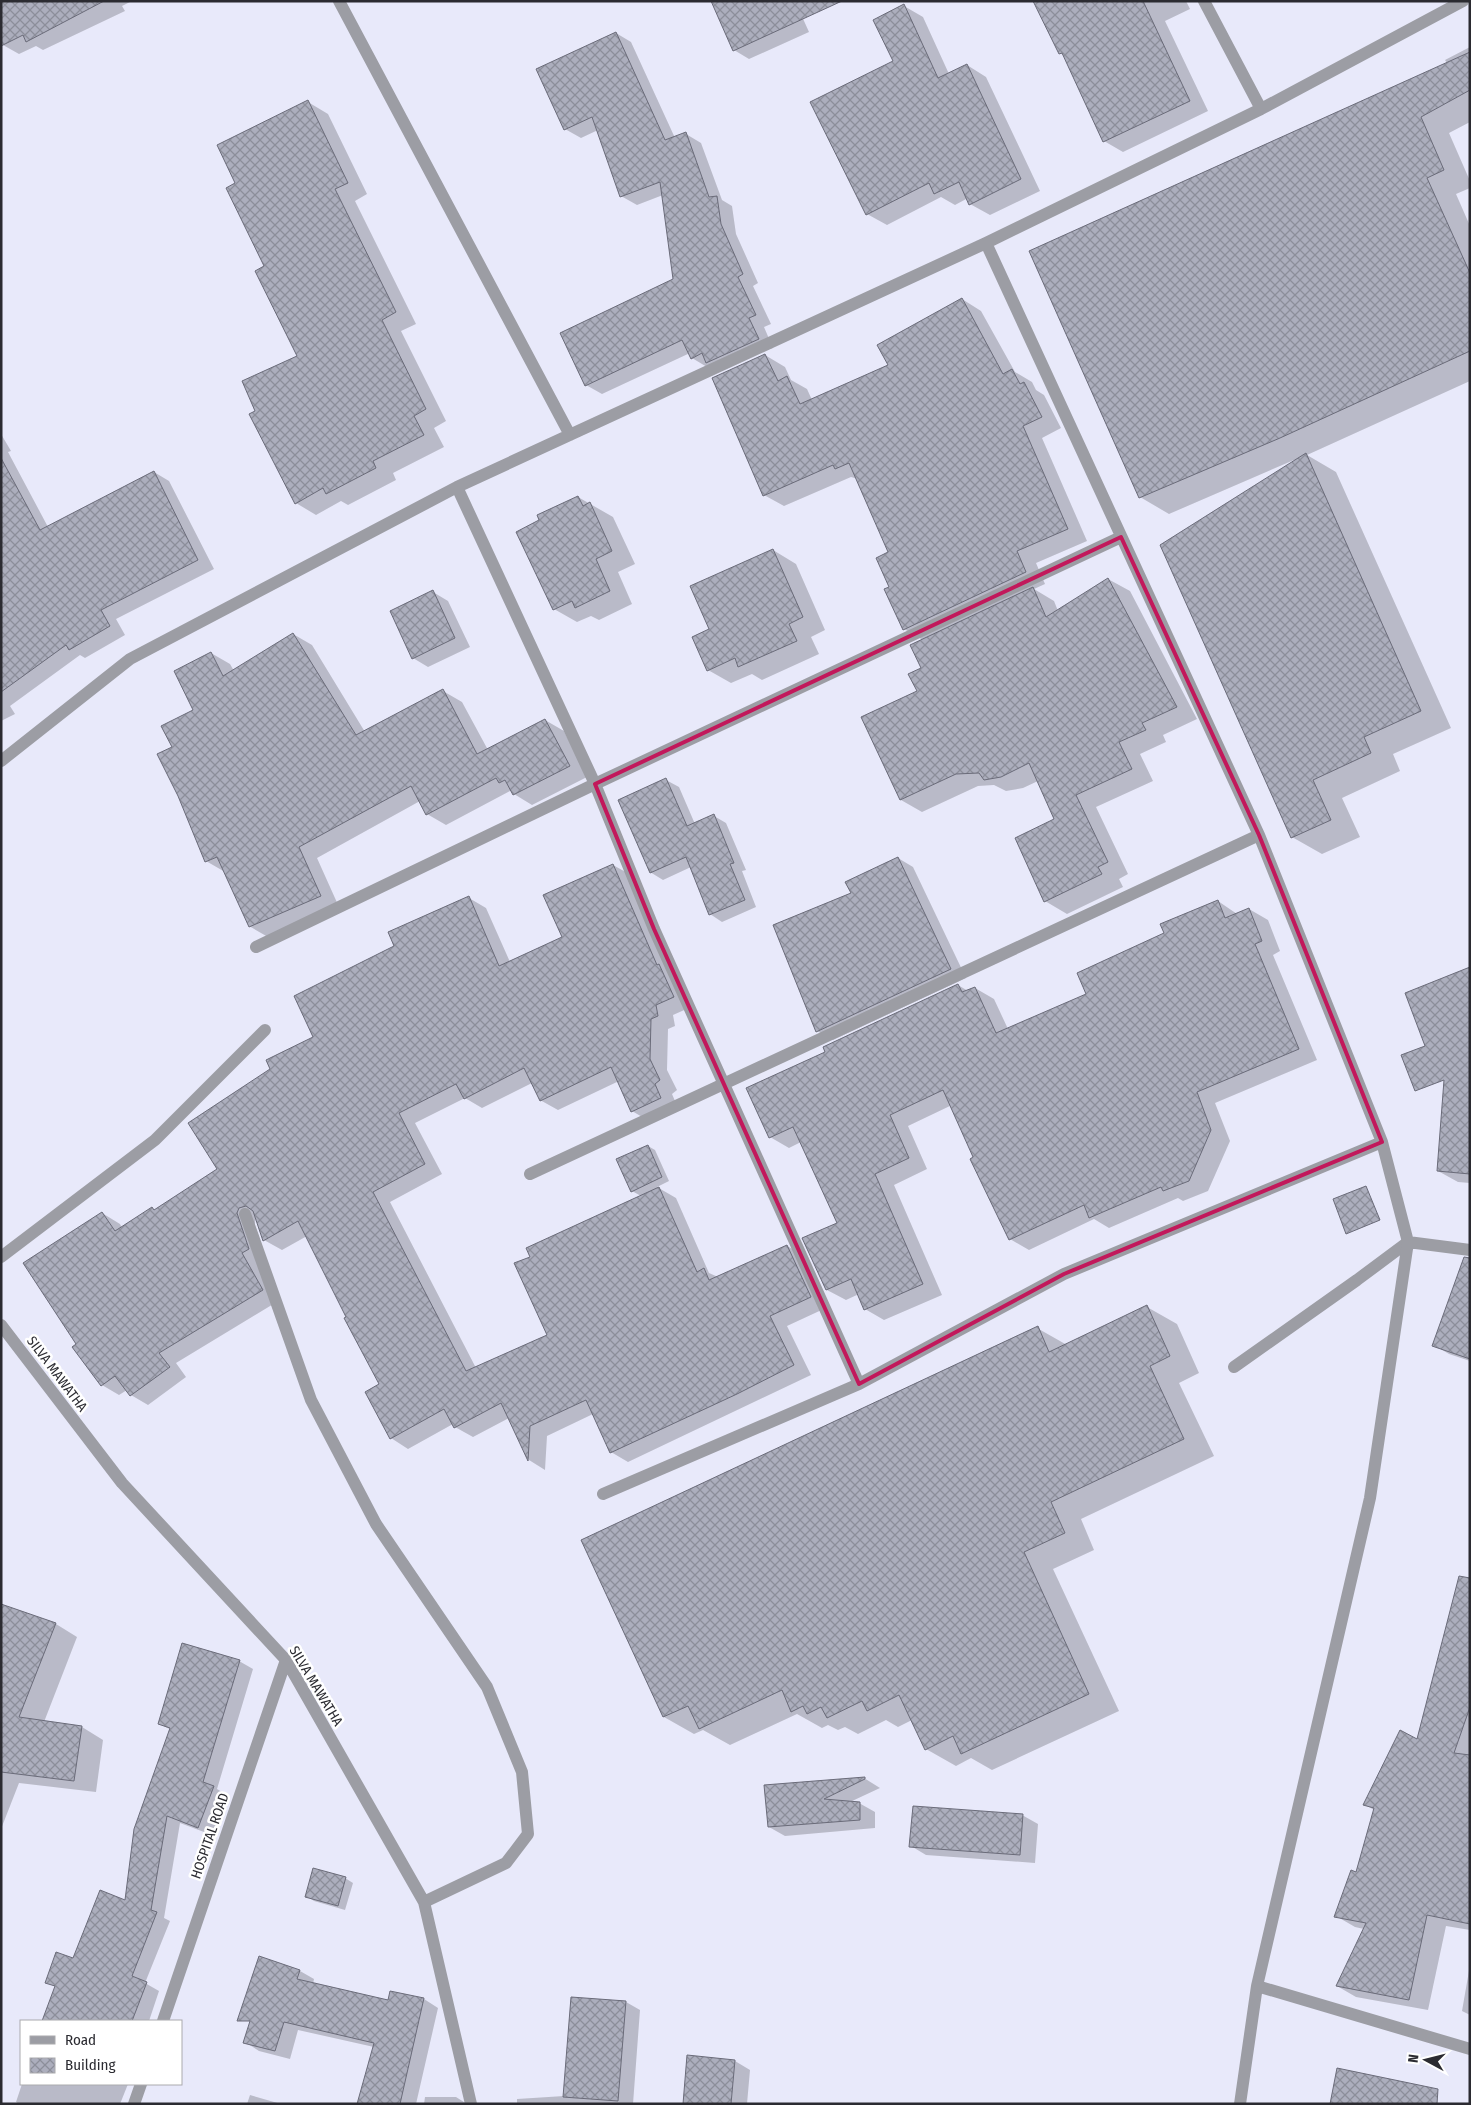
<svg xmlns="http://www.w3.org/2000/svg" width="1471" height="2105" viewBox="0 0 1471 2105" font-family="'Fira Sans Condensed',sans-serif">
<defs>
<pattern id="building-cross-hatch" width="8" height="8" patternUnits="userSpaceOnUse" patternTransform="scale(1.25)"><rect width="8" height="8" fill="#acaebd"/><path d="M0 0l8 8M0 8l8-8" fill="none" stroke="#8c8e9a"/></pattern>
</defs>
<rect width="100%" height="100%" fill="#e8e9fa"/>
<!-- shadow -->
<path fill="#0003" d="M1,1H132L122,6L125,11L43,50L36,46L19,54L3,45Z
M795,1L809,32L749,59L734,50Z
M1046,1H1186L1190,9L1165,21L1208,111L1123,152L1104,141L1065,56L1060,53Z
M904,6L923,17L949,74L967,65L986,77L1040,191L990,215L970,204L968,198L955,205L941,197L887,225L867,214Z
M616,33L631,42L675,138L686,134L701,143L722,200L732,206L736,234L758,283L753,286L771,324L764,327L773,348L707,367L692,358L690,353L602,394L586,385L674,280L663,195L637,205L621,196L598,130L581,138L565,129Z
M1470,47V122L1449,133L1470,181V188L1456,194L1470,226V381L1307,455L1336,472L1451,728L1393,754L1400,771L1342,798L1360,837L1322,854L1292,837L1294,462V460L1169,514L1140,497L1447,63L1445,60Z
M308,102L328,114L367,194L355,201L416,324L401,331L446,421L434,428L444,447L393,473L396,480L348,505L341,501L316,515L296,503L256,412L299,357L236,184Z
M962,299L981,311L1015,372L1032,382L1036,390L1044,395L1061,428L1042,438L1087,541L1036,563L1045,584L1034,589L1054,601L1058,611L1108,579L1130,591L1197,719L1163,735L1166,742L1140,754L1153,781L1096,807L1128,874L1119,879L1123,887L1067,914L1045,901L1056,819L1038,781L1023,788L1006,791L994,785L978,786L922,812L901,800L863,718L918,692L922,669L923,640L904,629L890,587V553L858,479L851,477L784,506L764,495L765,355L785,367L791,380L807,389L812,400L890,366Z
M1,434L11,451L8,452L48,527L154,472L169,481L214,569L116,619L125,635L85,658L80,655L10,706L15,714L1,721Z
M578,497L613,517L635,564L618,572L632,604L599,620L591,616L577,622L554,609L541,521Z
M773,550L796,564L825,630L811,637L819,654L762,680L752,674L731,683L708,670L711,630Z
M433,592L448,601L470,647L428,667L413,658Z
M293,634L312,645L365,732L443,691L462,702L488,750L545,720L564,731L587,777L532,805L514,794L512,790L446,825L427,814L420,801L317,858L339,907L268,937L249,926L225,872L206,861L173,748L195,710L211,653L230,664L234,671Z
M666,780L679,787L695,824L714,816L726,823L746,870L742,871L756,907L722,922L710,914L691,867L663,880L650,872Z
M898,858L913,867L966,978L833,1040L817,1031L852,894Z
M613,865L631,875L691,1007L673,1015L675,1026L668,1029L667,1070L677,1090L672,1094L678,1108L649,1121L632,1111L619,1081L558,1110L540,1100L532,1083L482,1108L465,1098L415,1123L442,1174L390,1202L476,1368L549,1335L531,1257L641,1196L632,1191L648,1146L655,1150L669,1181L657,1187L676,1198L709,1273L718,1277L787,1246L805,1256L828,1307L787,1326L811,1375L628,1462L611,1452L593,1414L547,1436L545,1470L529,1460L509,1418L473,1437L455,1427L453,1424L408,1449L391,1438L381,1385L307,1236L282,1250L264,1240L256,1218L254,1227L280,1300L176,1363L186,1377L148,1405L131,1395L127,1390L119,1395L102,1385L78,1344L102,1213L120,1224L122,1228L152,1208L155,1210L219,1169L271,1069L315,1037L396,947L469,898L486,908L510,962L563,938Z
M1218,901L1237,914L1249,909L1268,920L1280,951L1273,955L1317,1060L1215,1103L1230,1141L1208,1191L1183,1201L1178,1198L1109,1228L1094,1219L1029,1250L1010,1239L952,1105L908,1126L927,1169L894,1185L942,1295L884,1320L865,1309L859,1294L846,1300L827,1290L839,1224L801,1142L789,1148L770,1137L826,1053L958,985L968,991L975,988L994,999L1008,1029L1088,995L1165,934Z
M1470,1104V1183L1458,1182L1438,1171Z
M1470,1296V1361L1449,1354L1434,1345Z
M1147,1307L1177,1324L1199,1373L1179,1383L1214,1456L1081,1519L1094,1550L1053,1569L1119,1711L992,1770L971,1758L956,1766L926,1749L912,1720L898,1727L886,1720L858,1734L845,1727L838,1730L828,1725L822,1728L797,1714L730,1745L703,1730L694,1734L664,1717L583,1541L1037,1328L1067,1345Z
M1,1606L56,1624L77,1637L44,1722L82,1727L103,1740L96,1792L19,1783L1,1829Z
M1470,1634V1930L1446,1926L1428,2010L1356,1997L1337,1986L1364,1929L1355,1927L1336,1916L1357,1873L1374,1810L1364,1804L1417,1741Z
M239,1661L253,1669L217,1789L227,1795L212,1835L180,1823L164,1918L170,1921L145,1983L159,1991L149,2021H49L60,1989L47,1982L74,1959L126,1901L171,1730L160,1724Z
M864,1778L880,1788L850,1802L859,1803L875,1812V1828L785,1836L769,1827Z
M1022,1815L1038,1824L1035,1863L926,1855L911,1846Z
M345,1878L353,1883L345,1910L314,1901L307,1896Z
M260,1957L300,1971L314,1979L313,1984L389,2001L424,1999L438,2008L416,2104H399L374,2047L298,2030L290,2059L259,2051L245,2042L256,2004Z
M1470,1965V2015L1462,2011Z
M626,2002L640,2010L633,2104H517V2099L564,2096Z
M689,2057L735,2061L750,2070L747,2104H684Z
M22,2084H128L120,2104H19L16,2102Z
M250,2095L281,2104H247Z
M425,2097H456L467,2104H424Z"/>
<!-- building -->
<path fill="url(#building-cross-hatch)" stroke="#6a6b79" d="M1,1H104L26,42L23,35L1,46Z
M711,1H842L733,51Z
M1033,1H1143L1190,101L1103,142L1062,53L1059,54Z
M904,4L938,78L967,64L1021,179L969,205L959,182L934,194L929,183L866,215L810,102L893,61L873,20Z
M616,32L665,140L686,132L709,197L717,196L721,224L743,274L738,277L756,315L749,318L759,339L706,363L702,353L691,359L682,340L585,386L560,333L673,279L660,182L620,197L592,117L564,130L536,69Z
M1470,52V90L1421,117L1444,170L1427,178L1470,273V351L1280,438L1139,498L1029,251Z
M308,100L348,183L335,189L396,312L382,320L426,409L414,416L424,435L373,461L376,468L326,494L323,488L295,504L249,414L255,411L242,381L297,356L255,271L264,266L226,188L235,183L217,145Z
M962,298L1003,374L1012,369L1020,384L1024,382L1042,417L1023,426L1068,529L1017,551L1026,572L903,630L884,589L889,587L876,558L888,552L849,463L835,469L833,465L763,496L712,378L765,354L778,381L787,376L800,404L888,365L877,345Z
M1306,453L1421,711L1364,737L1371,753L1313,780L1331,820L1291,838L1160,545Z
M1,458L40,530L154,471L198,560L101,610L110,626L69,650L66,645L1,692Z
M578,496L583,506L590,502L612,551L596,559L610,591L575,608L572,601L553,610L516,532L539,520L537,515Z
M773,549L803,617L789,624L797,641L738,667L735,658L707,671L692,637L709,629L690,586Z
M1108,578L1177,707L1142,723L1146,730L1119,742L1132,769L1076,795L1108,862L1098,867L1102,874L1044,902L1015,838L1054,819L1029,763L1001,777L984,780L979,773L956,774L900,800L861,717L917,691L908,674L921,668L910,645L1033,587L1046,617Z
M433,590L455,638L412,659L390,611Z
M293,633L356,735L443,689L477,754L545,719L570,766L513,795L505,780L499,783L496,778L426,815L411,786L299,847L321,896L249,927L217,857L205,862L178,796L157,754L172,747L161,726L193,710L174,671L211,652L223,676Z
M666,778L687,826L714,814L734,863L730,864L745,900L709,915L686,857L650,873L618,800Z
M898,857L951,969L816,1032L773,925L851,893L845,882Z
M613,864L657,965L659,964L674,997L656,1005L658,1016L651,1019L650,1059L660,1080L655,1084L661,1098L631,1112L611,1067L540,1101L524,1068L464,1099L456,1084L399,1113L425,1164L373,1192L466,1371L547,1335L514,1263L530,1257L526,1248L659,1187L697,1272L704,1268L709,1280L787,1245L811,1297L770,1316L794,1365L737,1394L610,1453L586,1400L530,1426L528,1461L501,1403L454,1428L444,1409L390,1439L365,1392L379,1384L344,1318L346,1317L298,1221L263,1241L253,1211L246,1206L239,1208L237,1213L249,1249L242,1253L263,1290L159,1353L170,1367L130,1396L115,1376L101,1386L72,1347L76,1344L23,1263L102,1212L115,1231L152,1207L154,1210L217,1169L188,1123L270,1069L266,1060L313,1037L294,996L394,946L388,932L469,896L499,966L562,937L543,895Z
M1218,900L1225,918L1249,908L1262,941L1255,944L1299,1049L1197,1092L1211,1130L1189,1181L1163,1191L1161,1187L1089,1218L1084,1205L1009,1240L970,1159L973,1157L943,1090L890,1115L909,1158L875,1174L923,1284L864,1310L851,1279L826,1290L802,1238L837,1223L793,1127L769,1138L746,1088L825,1052L823,1047L958,984L962,992L975,987L996,1033L1086,994L1077,973L1164,933L1160,924Z
M1470,967V1174L1437,1171L1444,1080L1415,1091L1401,1055L1425,1046L1405,993Z
M648,1145L662,1177L631,1192L616,1159Z
M1366,1186L1380,1220L1346,1234L1333,1199Z
M1464,1257L1470,1258V1359L1432,1346Z
M1147,1305L1170,1356L1150,1366L1184,1439L1051,1502L1065,1533L1024,1552L1089,1694L961,1754L953,1736L925,1750L899,1695L867,1711L862,1701L827,1718L821,1707L807,1714L803,1706L791,1712L782,1690L699,1729L688,1706L663,1717L581,1540L1038,1326L1049,1352Z
M1459,1576L1470,1578V1707L1454,1753L1470,1755V1924L1427,1915L1409,2000L1336,1986L1366,1923L1334,1917L1351,1870L1356,1872L1374,1808L1363,1805L1400,1730L1417,1739Z
M1,1604L56,1623L19,1717L82,1726L74,1781L1,1772Z
M182,1643L240,1660L203,1782L214,1786L198,1828L167,1816L151,1910L157,1912L132,1976L147,1982L132,2021H42L55,1986L45,1983L56,1952L73,1958L100,1890L125,1900L134,1829L170,1728L158,1724Z
M865,1777V1779L824,1799L860,1802V1820L768,1827L764,1785Z
M913,1806L1023,1814L1020,1855L909,1847Z
M313,1868L346,1877L338,1906L305,1897Z
M259,1956L300,1970L297,1979L388,2000L390,1991L424,1998L400,2104H357L374,2043L284,2022L275,2051L243,2043L250,2021H237Z
M571,1997L626,2001L618,2101L563,2097Z
M687,2055L735,2060L731,2104H683Z
M1337,2068L1438,2089L1437,2104H1330Z"/>
<g fill="none" stroke-linecap="round" stroke-linejoin="round">
<!-- lane -->
<path stroke="#9c9da4" stroke-width="12" d="M1234,1367L1357,1280L1408,1242"/>
<!-- street -->
<path stroke="#9c9da4" stroke-width="12" d="M339,1L570,435
M1204,1L1261,109
M986,243L1259,835L1382,1142L1408,1242L1370,1498L1257,1986L1240,2104
M457,487L595,784L654,929L859,1384
M1,761L130,659L457,487L986,243L1261,109L1463,1
M256,947L595,784L1121,537
M530,1174L1259,835
M245,1214L311,1400L376,1524L487,1687L522,1772L528,1834L506,1863L424,1902
M1408,1242L1470,1250
M1,1257L155,1140L265,1030
M1,1325L122,1483L286,1660L424,1902L471,2104
M603,1494L859,1384L1064,1274L1382,1142
M1257,1986L1470,2049
M163,2021L286,1660
M134,2104L141,2084"/>
</g>
<!-- marked area -->
<path fill="none" stroke="#c2185b" stroke-width="4" stroke-linejoin="round" d="M1121,537L1259,835L1382,1142L1064,1274L859,1384L654,929L595,784Z"/>
<g text-anchor="middle" dominant-baseline="central" stroke-width="5" stroke-linejoin="round" paint-order="stroke">
<!-- street labels -->
<g font-size="14" fill="#2b2b31" stroke="#fff">
<text transform="translate(57 1374) rotate(53)">SILVA MAWATHA</text>
<text transform="translate(316 1686) rotate(59)">SILVA MAWATHA</text>
<text transform="translate(210 1836) rotate(-71)">HOSPITAL ROAD</text>
</g>
</g>
<!-- border -->
<rect width="1471" height="2105" fill="none" stroke="#2b2b31" stroke-width="5"/>
<!-- legend -->
<rect x="20" y="2020" width="162" height="65" fill="#ffffff" stroke="#aaaaad"/>
<rect x="30" y="2036" width="25" height="8" fill="#9c9da4" stroke="#aaaaad"/>
<text x="65" y="2045" font-size="15" fill="#2b2b31">Road</text>
<rect x="30" y="2058" width="25" height="15" fill="url(#building-cross-hatch)" stroke="#aaaaad"/>
<text x="65" y="2070" font-size="15" fill="#2b2b31">Building</text>
<!-- north arrow -->
<g transform="translate(1426 2060) rotate(277)" stroke="#ffffff" stroke-width="4" paint-order="stroke">
<path d="M0-4L9 19L0 12L-9 19Z" fill="#2b2b31"/>
<text y="-8" font-size="14" font-weight="bold" text-anchor="middle" fill="#2b2b31">N</text>
</g>
</svg>
